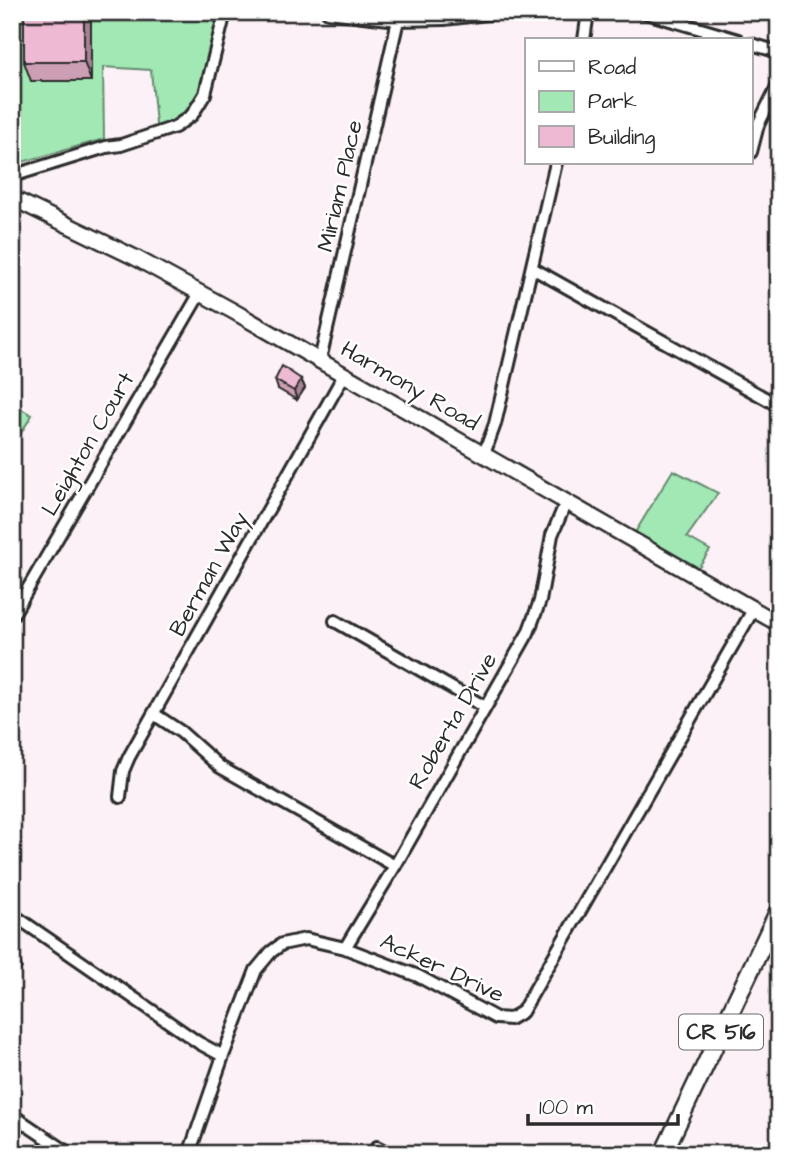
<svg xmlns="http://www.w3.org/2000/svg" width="791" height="1166" viewBox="0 0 791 1166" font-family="'Architects Daughter',sans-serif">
<rect width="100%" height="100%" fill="#fcf1f6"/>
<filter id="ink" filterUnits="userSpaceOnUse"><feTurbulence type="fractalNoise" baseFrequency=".0143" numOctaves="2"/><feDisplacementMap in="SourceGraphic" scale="14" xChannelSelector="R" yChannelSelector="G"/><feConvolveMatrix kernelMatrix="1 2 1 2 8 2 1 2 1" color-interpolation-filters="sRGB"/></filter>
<g filter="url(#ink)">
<!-- green -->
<path fill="#a1e8b5" stroke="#668a70" stroke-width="2" d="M12,12H220L191,120L157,135L151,70L103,67L104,139L12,165Z
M12,404L32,415L12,448Z
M673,470L718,493L687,537L710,550L696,571L676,560L670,571L642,554L647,544L633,536Z"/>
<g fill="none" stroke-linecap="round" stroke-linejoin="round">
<!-- street casing -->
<g stroke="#2b2b2b" stroke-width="16">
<path id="street" d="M328,12L398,20L444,19L505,12
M643,12L738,40
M584,40L588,12
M751,44L779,52
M751,152L758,125L779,83
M12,176L106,147L121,145L175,127L192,115L205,94L225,12
M532,268L779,406
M320,360L398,20
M484,454L495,424L556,163
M12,616L200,293
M335,621L485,707
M154,714L181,732L220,767L395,866
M120,797L123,771L129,757L344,375
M12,914L199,1043L223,1056
M345,948L395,866L528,633L540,601L552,535L566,502
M12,1115L70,1154
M377,1147L390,1154
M189,1154L223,1056L256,970L271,952L282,944L306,939L345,948L418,976L496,1018L510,1019L522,1012L753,610"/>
</g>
<!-- secondary casing -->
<g stroke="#2b2b2b" stroke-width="19">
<path id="secondary" d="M12,198L136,258L233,311L779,624"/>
</g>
<!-- primary casing -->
<g stroke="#2b2b2b" stroke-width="21">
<path id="primary" d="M663,1154L779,910"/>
</g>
<!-- street -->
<use href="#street" stroke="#fff" stroke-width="10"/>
<!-- secondary -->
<use href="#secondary" stroke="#fff" stroke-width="14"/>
<!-- primary -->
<use href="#primary" stroke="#fff" stroke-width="16"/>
</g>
<!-- wall -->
<path fill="#cd9fb5" stroke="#2b2b2b" stroke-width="2" d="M91,12V81H31L24,62Z
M301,379L305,388L297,400L278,389L275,380Z"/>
<!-- shaded-wall -->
<path fill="#a78294" stroke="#2b2b2b" stroke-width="2" d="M84,12H91V81L84,62Z
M301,379L305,388L297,400L294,391Z
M17,953L22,967L14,979L12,975V960Z"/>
<!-- building -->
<path fill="#eeb9d3" stroke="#2b2b2b" stroke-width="2" d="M24,12H84V62H24Z
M282,366L301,379L294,391L275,380Z
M12,949L17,953L12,960Z"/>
</g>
<g text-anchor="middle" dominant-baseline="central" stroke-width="5" stroke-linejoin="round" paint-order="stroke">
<!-- shield labels -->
<rect fill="#fff" stroke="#6b6b6b" stroke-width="2" x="679" y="1014.5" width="84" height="35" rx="5"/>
<g font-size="21" font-weight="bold" fill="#2b2b2b">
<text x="721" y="1032">CR 516</text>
</g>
<!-- street labels -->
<g font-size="23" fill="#2b2b2b" stroke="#fff">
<text transform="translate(340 186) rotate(-77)">Miriam Place</text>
<text transform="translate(410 386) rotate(30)">Harmony Road</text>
<text transform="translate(88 444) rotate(-60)">Leighton Court</text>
<text transform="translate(209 574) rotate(-61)">Berman Way</text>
<text transform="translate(453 721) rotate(-60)">Roberta Drive</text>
<text transform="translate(442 968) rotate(25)">Acker Drive</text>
</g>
</g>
<!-- margin -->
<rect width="791" height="1166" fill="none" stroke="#fff" stroke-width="42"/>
<rect x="21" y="21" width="749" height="1124" fill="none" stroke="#2b2b2b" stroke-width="2.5" filter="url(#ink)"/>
<!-- legend -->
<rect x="525" y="38" width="228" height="126" fill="#ffffff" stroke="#aaaaaa" stroke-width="2"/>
<rect x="539" y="61" width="35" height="10" fill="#ffffff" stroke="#aaaaaa" stroke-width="2"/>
<text x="588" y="74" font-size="21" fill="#2b2b2b">Road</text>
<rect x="539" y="91" width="35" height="21" fill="#a1e8b5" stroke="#aaaaaa" stroke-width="2"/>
<text x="588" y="108" font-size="21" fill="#2b2b2b">Park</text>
<rect x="539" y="126" width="35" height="21" fill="#eeb9d3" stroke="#aaaaaa" stroke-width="2"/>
<text x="588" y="144" font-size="21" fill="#2b2b2b">Building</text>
<!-- scale -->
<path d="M528 1114v10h150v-10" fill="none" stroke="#2b2b2b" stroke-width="3.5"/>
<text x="539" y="1114" font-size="21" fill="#2b2b2b" stroke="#ffffff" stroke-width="5" paint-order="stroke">100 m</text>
</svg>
